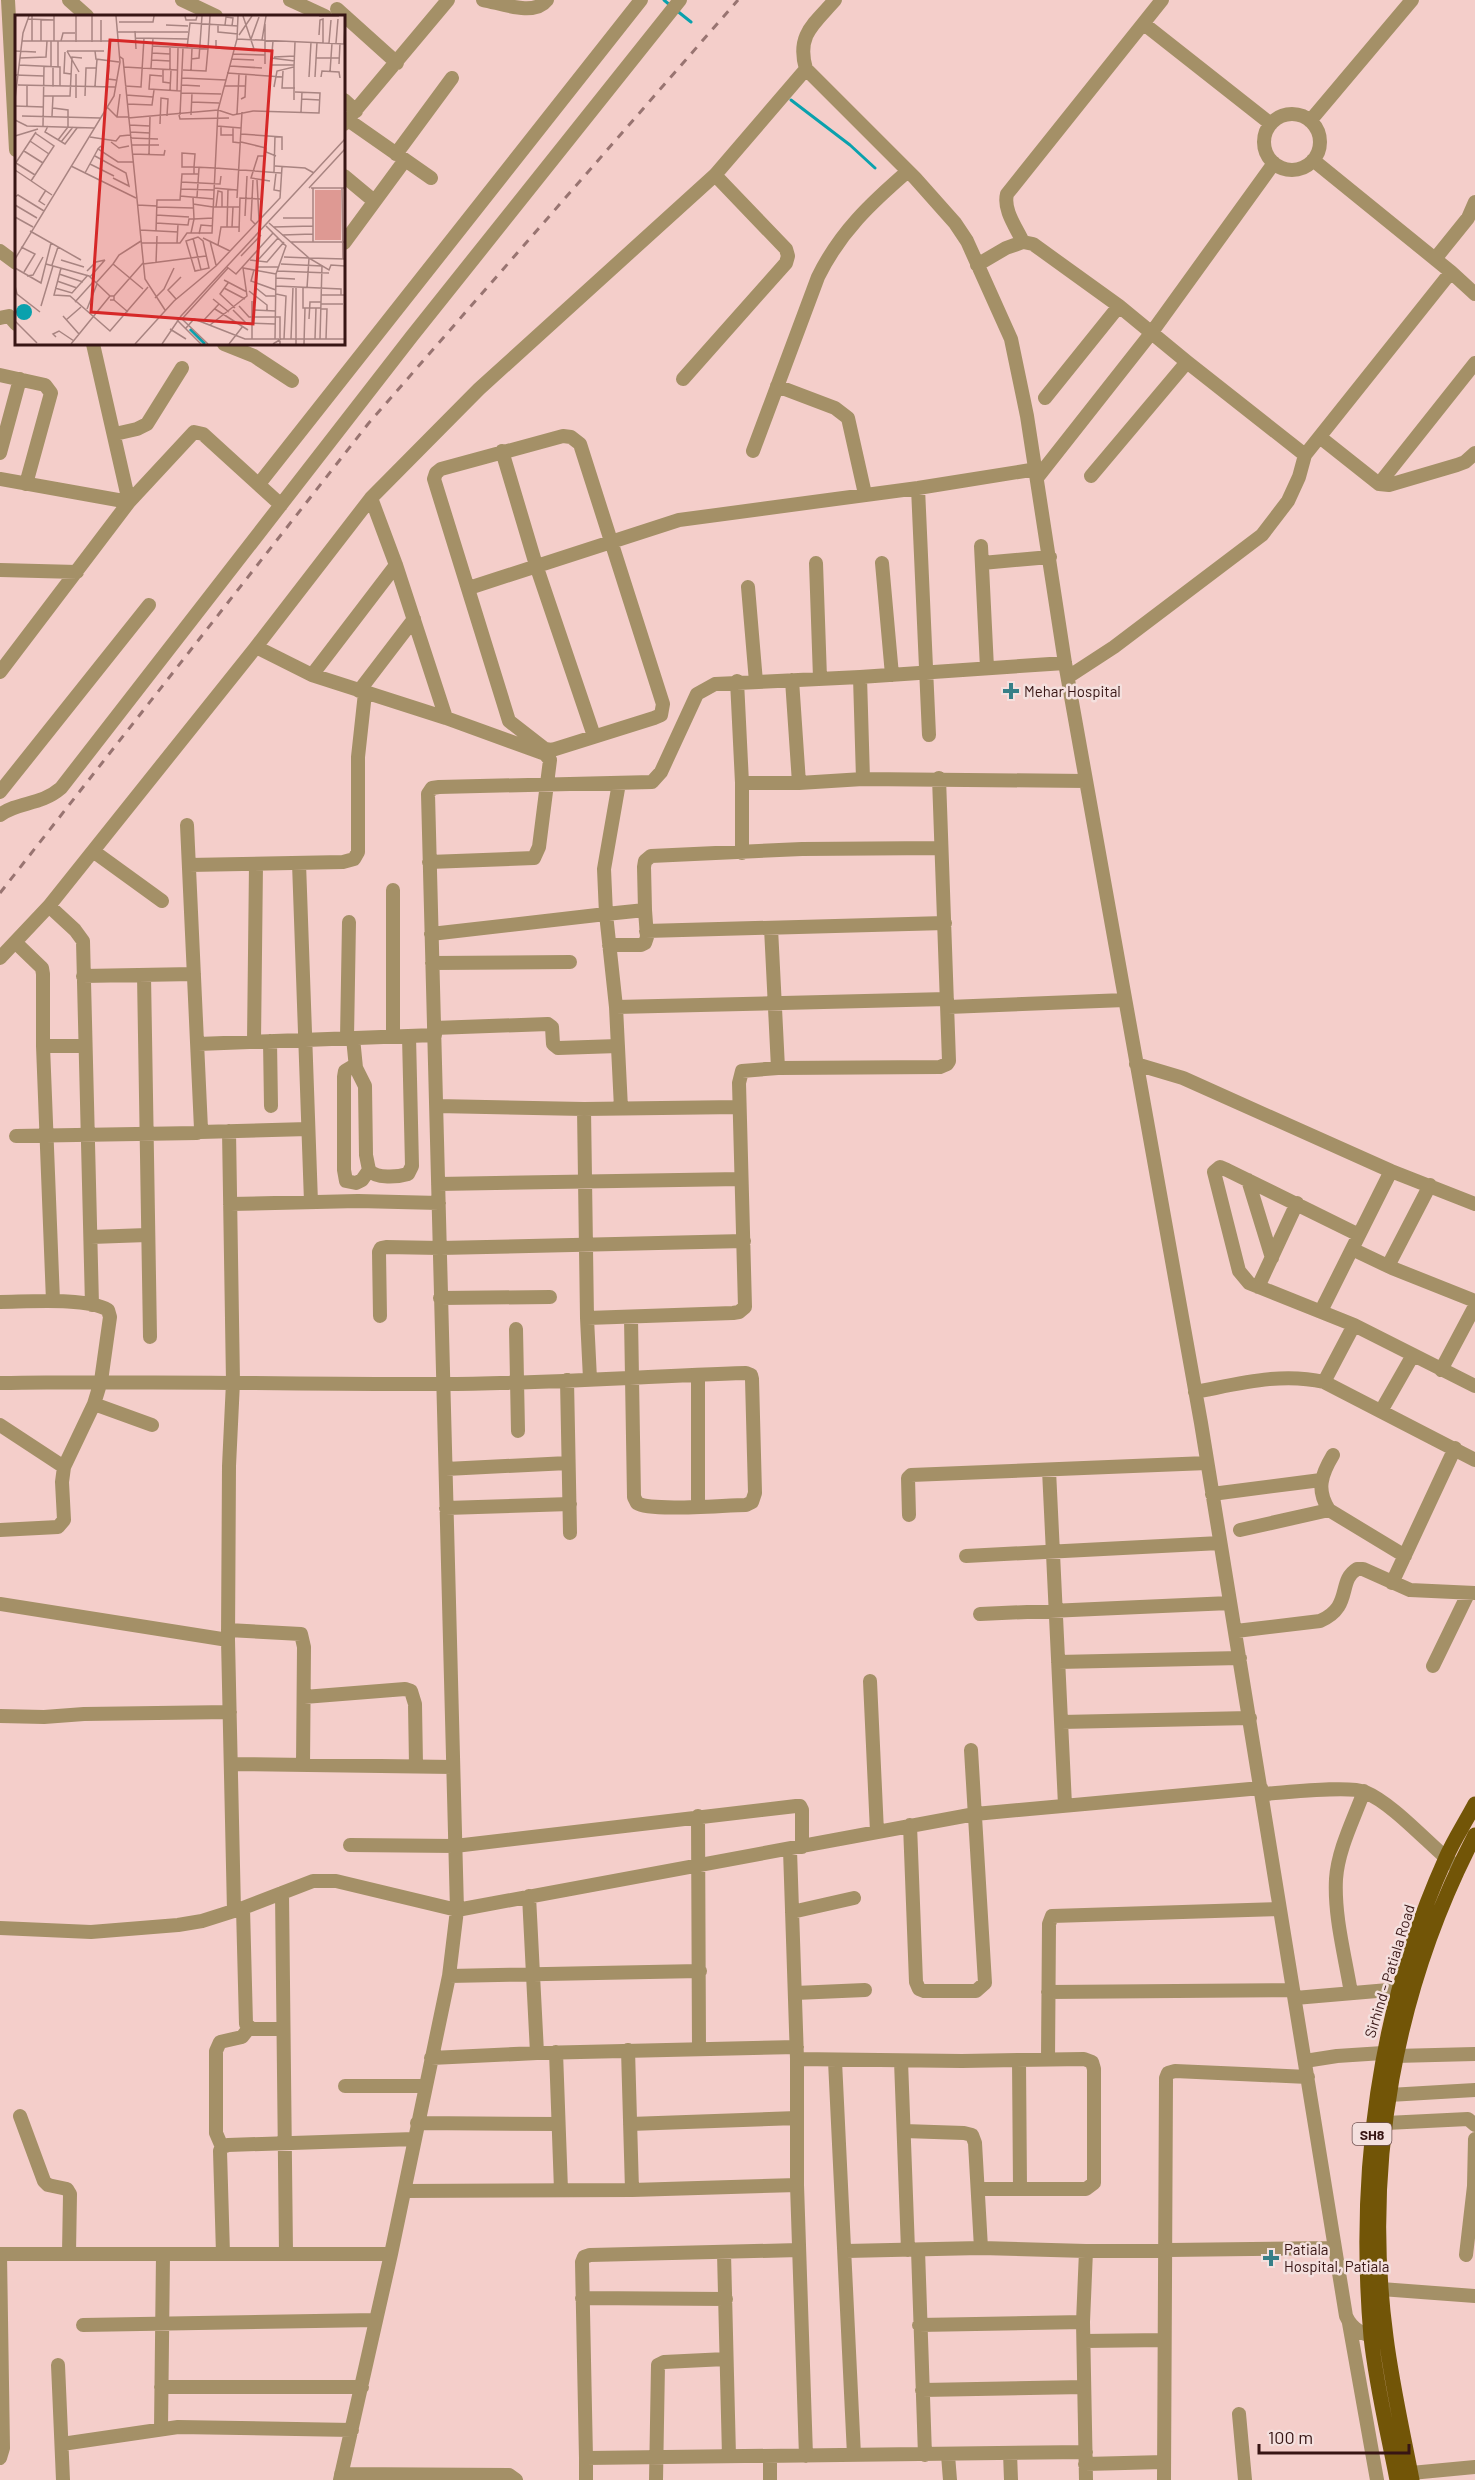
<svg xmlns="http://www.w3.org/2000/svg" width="1475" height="2480" viewBox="0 0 1475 2480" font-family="Barlow,sans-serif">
<rect width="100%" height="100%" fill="#f4ceca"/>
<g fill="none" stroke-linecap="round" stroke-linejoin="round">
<!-- stream -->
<path stroke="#0aa1ad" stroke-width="3" d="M664,0L671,6
M676,10L691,22
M791,100L850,145L875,168"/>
<!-- minor -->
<path stroke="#a49067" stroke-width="14" d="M8,0L16,150
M69,0L87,16
M182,0L216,16
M290,0L325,16
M483,0C501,3 534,17 547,0
M835,0C814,24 796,35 806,69L915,178L955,223L967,241L1011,339L1027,416L1065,663L1201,1423L1346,2316C1352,2330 1365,2336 1380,2337
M337,9L397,63
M1144,24L1271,124
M344,100L356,111
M1264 142a28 28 0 1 1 56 0a28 28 0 1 1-56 0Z
M348,120L431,178
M1310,121L1412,0
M344,124L448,0
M396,154L452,78
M1313,160L1451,272L1475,294
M344,176L374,201
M1023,242L1033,244L1119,306L1187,362L1305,455L1451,272
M344,243L405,160
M0,251L16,263
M1435,259L1468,218L1475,202
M977,265L1006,248L1023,242C1016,227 1003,210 1007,194L1162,0
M0,318L9,316L16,324
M224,344L254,356L292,381
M0,375L45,385L51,393L26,484
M683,379L786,263L788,256L786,249L715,175
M777,386L835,408L848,418L865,494
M1045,398L1119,306
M115,434L137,429L147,424L182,368
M563,436L571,437L580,444L663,704L661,715L654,718L552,750L545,749L509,721L434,479L436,473L441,469Z
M1321,438L1379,484L1389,485L1457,465L1465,462L1475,453
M502,451L536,565L594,736
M753,451L818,277C840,232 871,203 908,171
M0,453L20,379
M1091,476L1187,362
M1037,478L1152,332L1274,163
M0,479L129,502L93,344
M259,484L641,0
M1379,484L1475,363
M918,488L929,735
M371,498L396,565L446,718
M981,546L987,668
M816,563L820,678
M882,563L892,675
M982,563L1050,557
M0,570L77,572
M748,587L756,682
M469,588L679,520L918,488L1037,469
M256,647L312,675L446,718L545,754L550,760L539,847L534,858L429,862
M0,672L129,502L194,432L203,434L281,505
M312,675L396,565
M860,677L863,779
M1068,677L1114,647L1262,535L1288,501L1299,477L1305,455
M792,680L799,783
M737,681L742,783V853
M359,691L414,619
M742,783H799L863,779L1086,781
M0,792L149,605
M0,815C19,801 40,806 61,788L412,336L680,0
M93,851L162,901
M299,863L311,1202
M189,865L343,862L354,859L358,852V757L365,693
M49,906L75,930L83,941L92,1305
M771,928L778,1068
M646,931L945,923
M431,934L606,914L604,869L619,783
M15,942L42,968L43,974V1046L53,1301
M609,945H641L645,943L647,937L645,910
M0,958L49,906L256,647L371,498L479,389L715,175L806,69
M432,963L570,962
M144,975L150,1337
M83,976L194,974
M616,1007L947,999
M948,1007L1125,1000
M434,1028L548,1024L552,1027L553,1044L558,1048L618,1046
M393,1036V890
M347,1038L349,922
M353,1038L356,1068L365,1086L366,1155L369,1170C376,1179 398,1177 408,1174L412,1166L409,1036
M270,1041L271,1106
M254,1042L256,864
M198,1044L435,1035
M43,1046H85
M1136,1064L1183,1078L1391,1171L1475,1204
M355,1065L345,1071L344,1077V1170L346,1181L356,1183L362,1180L369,1170
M437,1106L584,1109L739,1107
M621,1108L616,1007L606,914L645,910L644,867L645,861L651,856L802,849L941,848
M584,1109L587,1318L590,1379
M229,1131L233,1382L229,1466L228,1640L234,1911
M200,1132L308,1129
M16,1136L197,1133L201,1129L187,825
M1248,1180L1272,1258
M438,1184L741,1179
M230,1204L358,1201L439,1203
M1359,1235L1227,1170L1220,1167L1214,1172L1239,1271L1249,1283L1354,1325L1475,1386
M91,1237L147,1235
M1352,1249L1392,1268L1475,1301
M1388,1266L1430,1185
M1258,1287L1297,1203
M440,1298L550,1297
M0,1302C26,1302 86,1297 108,1310L110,1317L101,1381L94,1404L64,1467L62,1482L64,1520L58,1527L0,1530
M1321,1311L1391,1171
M380,1316L379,1252L381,1248L386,1247L440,1248L744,1241
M587,1318L733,1313L739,1312L745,1307L739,1083L742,1071L778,1068L940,1067L947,1064L949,1061L939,778
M516,1329L518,1431
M1441,1370L1475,1306
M698,1375V1506
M567,1380L570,1533
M1324,1382L1354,1325
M0,1383C147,1380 294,1385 442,1384C543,1384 645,1376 746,1373L751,1375L752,1379L755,1493L752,1502L746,1505C725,1505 651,1512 637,1503L634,1497L631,1318
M1195,1392C1238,1384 1280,1372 1324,1382L1475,1460
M94,1404L152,1425
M1381,1411L1413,1355
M0,1425L64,1467
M1333,1455C1321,1475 1316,1490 1329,1510L1405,1556
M446,1469L568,1463
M1049,1470L1065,1805
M1212,1494L1321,1480
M446,1508L570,1504
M909,1515L908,1478L911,1475L1207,1463
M1240,1530L1329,1510
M966,1556L1220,1543
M1392,1583L1455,1448
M0,1604L228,1640
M980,1614L1230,1603
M228,1630L301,1634L304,1647L303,1765
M1236,1631L1320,1621C1353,1607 1337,1581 1357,1569H1363L1410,1590L1475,1593
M1058,1662L1240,1658
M1433,1666L1468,1594
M870,1681L877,1832
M304,1697L405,1689L411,1691L415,1704L416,1765
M0,1716L44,1717L84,1714L230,1712
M1061,1722L1250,1718
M231,1764L453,1767
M1263,1794C1283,1793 1349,1785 1365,1792C1394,1804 1431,1847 1458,1868
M698,1816L699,2049
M910,1825L916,1982L919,1989L924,1991H976L985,1983L971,1750
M350,1845L455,1846L796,1806H800L802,1810V1847
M790,1850L797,2059V2185L806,2456
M282,1893L286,2253
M529,1896L537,2053
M243,1908L246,2024L252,2029H283
M792,1912L854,1898
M0,1928L91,1932L178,1925L202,1921L243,1908L313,1881H336L457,1910L975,1814L1261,1788
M449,1976L700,1971
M1048,1992L1293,1990
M795,1993L865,1990
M1351,1993C1345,1956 1334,1916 1336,1879C1338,1849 1354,1819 1364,1791
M1295,1998L1400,1989
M628,2050L632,2190
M556,2052L561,2190
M1395,2056L1475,2054
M431,2058L537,2053L797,2047
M797,2059L962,2061L1084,2059L1092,2062L1094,2069V2183L1086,2189H978
M1048,2059L1049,1924L1052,1916L1280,1909
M1019,2060L1020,2189
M835,2061L854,2455
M901,2061L908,2250
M1305,2061L1337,2056L1383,2053
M345,2086H424
M1389,2095L1475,2090
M20,2116L44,2181L48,2185L67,2189L70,2194L69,2253
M417,2123L558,2124
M1386,2123L1468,2119L1475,2125
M630,2124L797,2118
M904,2131L964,2133L972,2135L975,2143L981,2248
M222,2147L228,2145L414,2139
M404,2191L632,2190L797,2185
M918,2250L925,2455
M846,2251L981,2248L1086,2251L1334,2248
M724,2253L729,2456
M0,2254H391
M223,2254L220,2151L222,2147L216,2133V2051L220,2042L242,2037L249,2028
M1466,2255L1474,2186L1475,2139
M1381,2289L1475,2296
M582,2298L726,2299
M1349,2323L1377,2480
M83,2325L376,2320
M919,2325L1083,2322
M1084,2341L1164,2340
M58,2365L63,2480
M161,2387H362
M922,2390L1084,2387
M1239,2414L1245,2480
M161,2429L163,2254
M62,2444L178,2427L352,2430
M1010,2453L1011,2480
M948,2455L950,2480
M770,2456V2480
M0,2458L3,2448L0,2254
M586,2458L582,2262L584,2257L590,2255L799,2250
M1085,2464L1164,2462
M1411,2473L1475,2467
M341,2474L509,2475L516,2480
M340,2480L391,2254L449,1976L457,1910L428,794L432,788L439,787L652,782L661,772L697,694L715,684L860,677L1065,663
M586,2480V2458L1086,2452
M656,2480L658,2365L664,2362L726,2359
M1086,2480L1083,2322L1086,2251
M1164,2480L1166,2078L1168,2073L1175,2071L1308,2077"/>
<!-- major -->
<path stroke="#725507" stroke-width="15" d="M1397,2480C1388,2433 1376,2385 1371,2337C1357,2175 1378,2009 1445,1860C1453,1841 1465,1823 1475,1804
M1412,2480C1403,2433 1392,2385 1386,2337C1363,2165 1395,1989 1475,1835"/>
<!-- rail -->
<path stroke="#987471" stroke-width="3" stroke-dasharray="8 8" stroke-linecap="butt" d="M0,893L368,424L738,0"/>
</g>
<!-- markers -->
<g fill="#377f87" stroke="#f4e0de" stroke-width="2">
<path d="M1008 682h6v6h6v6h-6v6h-6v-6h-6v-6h6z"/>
<path d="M1268 2249h6v6h6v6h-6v6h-6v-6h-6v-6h6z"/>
</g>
<g text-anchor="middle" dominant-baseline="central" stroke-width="5" stroke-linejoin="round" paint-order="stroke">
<!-- shield labels -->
<rect fill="#f4e0de" stroke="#705251" stroke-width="1.5" x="1352.5" y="2123" width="39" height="22" rx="4.5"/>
<g font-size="14" font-weight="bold" fill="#371514">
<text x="1372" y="2134">SH8</text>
</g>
<!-- poi labels -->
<g font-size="15" fill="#371514" stroke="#f4e0de" text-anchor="start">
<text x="1024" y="691">Mehar Hospital</text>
<text x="1284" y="2249">Patiala<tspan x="1284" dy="17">Hospital, Patiala</tspan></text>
</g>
<!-- street labels -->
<g font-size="15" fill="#371514" stroke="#f4e0de">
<text transform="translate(1389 1971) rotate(-73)">Sirhind - Patiala Road</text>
</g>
</g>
<!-- overview -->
<g transform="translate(15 15)">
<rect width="330" height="330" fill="#f4ceca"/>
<path d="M300,175H326V225H300Z" fill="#de9993"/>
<path d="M1 297a8 8 0 1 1 16 0a8 8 0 1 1-16 0Z" fill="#0aa1ad"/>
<path fill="none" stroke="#0aa1ad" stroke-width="3" d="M175,314L190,329"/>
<path fill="none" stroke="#a88481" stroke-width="1.5" d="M39,1V26M170,1L171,5H181L182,1M304,1H324M13,4L39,5M86,5V27M104,7H138L139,1M250,9V49M151,10L173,11M203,10V17L223,19M210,10L211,2L218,3L217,11M120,16L121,34M103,17H173M224,20L237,1M304,20L305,5L308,4V28M120,23L173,24M222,24L330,29M236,24L244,2M201,25V33L220,34M247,25L251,1M7,26H102M17,26V1M26,26V5M46,26L48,18H60M61,27V1M77,27V1M314,28L316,5M321,28L323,4M329,29L330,9M138,31L193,34L195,1M172,33L175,8L223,11M220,33L239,34L228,1M0,36L21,37M52,36H89M52,36L64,57M80,36L81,44L104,47M50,37L49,58L56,59M137,38L155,39M218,39L250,40M104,41L108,44L130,264L150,295M259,42L280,41M5,43L31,42L32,26M256,43L280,46M301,43H324M176,44L184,43L187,1M217,44L239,45M137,45L155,46M324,49L325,28M4,50L45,52V71M94,50L93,64L101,65M256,50H279M36,51V26M215,51L247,53M43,52V26M109,52L162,55M279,52V85M136,53L138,23M148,54V67L155,68M155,55V32M168,55L191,56L193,34M176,56L177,33M268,56L267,73H280M315,57L317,28M212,58L268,62M0,60L29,61M147,61L135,60L134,74L166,76M255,61L258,26M294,62L296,27M300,62L302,27M306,62L307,56L324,57L325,63M167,63L211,65M3,70L100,72M167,70L185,71M12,71V92M80,71L82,44M110,71L126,72L129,23M209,71H230M38,72V51M259,72L262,56L279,52L280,27M155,75L156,55M162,76L163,33M166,78L206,79M111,80L138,82M29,81H55L57,42L67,43M70,81L71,53H81M61,83V59M0,84L8,18L14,1M226,84L230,82L231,59M287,84L305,85M176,87L204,88M112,89L137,90L139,75M0,91L29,92M92,92L102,102H113M38,93L53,95V112L43,125M286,97L287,77M222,99L224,59M164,100L165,104L214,103M165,100L168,33M176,100L177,78M7,101L85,103M37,101L38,81M102,102L105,79M113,103L203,95L218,100L238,96L304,98L305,78L280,77M0,105L12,111L79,113M145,109L146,83L153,84L152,101M114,110L135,111M28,111L29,51M33,111L30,117L50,129L62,113M202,111L226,113M206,112V120H218M218,113V127L226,128M115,117L135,118M226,119L267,122V135M0,121L23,114M75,122L101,126L105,121L115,120M115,123L143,124M15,126L34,139M46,127L58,112M96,127L104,133L114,131M226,127L251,133V137L261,141M116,130H144M86,131L83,134L103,147H118M9,136L28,148M117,139L149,140L150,135M134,139L135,102M80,141L111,158L114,171L98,163M250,141H243L236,163L255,166M1,148L20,160M0,149L21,117M75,149L99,161M56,151L121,183M260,151L290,153L299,158M0,155L37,180M259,157L260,121M70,158L83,134M261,158L259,175L265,176M179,159V152L180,139L167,138V152H179L200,153L266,158M238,165L236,205L240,209M242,165L244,205M16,166L39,131L20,118M166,167L205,169L206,161M199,173L222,175M294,173L330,134M296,173H330M298,173V227M327,173L328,244M166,174L199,175M165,181L199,184M0,182L3,180L29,196M182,182L184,153M222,183L227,97M178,189L198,192M0,190L22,203M30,190L24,186L31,175M122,190L142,191M142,192L178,193M199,192H224M201,192L203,176L207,177V192M141,200L174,202M230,201L232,161M0,202L18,212M268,203H298M141,208L173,210L174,204H179L178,182M254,208L294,243L330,244M251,211L271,231L261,259L260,324M212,212L213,174M217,212L218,192M258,212L298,211M125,215L163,217M15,216L66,245M141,216L142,185H165L167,159H184M224,217L225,183L245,184M176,218L179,204L198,203M184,219L186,210L198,211M267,220L298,219M183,222L188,226L194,253L180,256L171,226ZM178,223L186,255M188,223L215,236M195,226L201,250M276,227H330M126,228H165L172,218H197L203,95L222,24L223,1M162,228L163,209M203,230L206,212H224M6,232L20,239L9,257M226,241L246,220M269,242L294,243L314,255L316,250L330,251M0,244L99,81L105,47L101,1M46,245L69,252M235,245L252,247L269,227M243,245L263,223M141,248L142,221M31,249L74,261L95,281M98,249L104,240L126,226M128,249L191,241M266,249L307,251M37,250L43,232M212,252L221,259L258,218M243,252H264M0,253L26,268L36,228M46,253L39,280L55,281L95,316L133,272M239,255L236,266L261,275M72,256L81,247L90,245M262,256L314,258M44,259L68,267M12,261L18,260L28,242M75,262L90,245M261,263L280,264M209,265L232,277M42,266L62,273M81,268L98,249L128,274M213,268L205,279L220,293M0,271L2,279L25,297M261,271L326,274V280M40,273L57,278L73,260M209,273L230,284M241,273L251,281H261M288,273V293H306M292,273L294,243M234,276L252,290V295M261,279L271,281L269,324M306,280H330M99,281L128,248M140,283L149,274L159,253M161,284L153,275L166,262M198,284L214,297M99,285L113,297M60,287L79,266M306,289H328M26,291L38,251M224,291L234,302H265V329M72,294L82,269M200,294L233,315M306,294H312L311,324M218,295L231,308L260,309M238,295L261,296M48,301L64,319M294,304L295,287H306M51,305L66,292M162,305L186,329M0,306L22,328M188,306L204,289M195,310L232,281L228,253L261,259M171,313L179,304L230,324H264M155,314L171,324M41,322L38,319L44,316L59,326M237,324V286M276,324L278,272M300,324L301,293M305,324L307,250M56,329L95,281H99V285H95M120,329L159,286L201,251L265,183L267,152M147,329L166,301L330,124M193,329L167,304L213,253M214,329L228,311M258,329L266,324H330M281,329V273M289,329L290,293"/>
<path fill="#d62828" fill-opacity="0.15" stroke="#d62828" stroke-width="3" d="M95,25L257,36L238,309L76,297Z"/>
<rect width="330" height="330" fill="none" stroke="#371514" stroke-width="3"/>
</g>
<!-- scale -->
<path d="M1259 2444v9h150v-9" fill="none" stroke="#371514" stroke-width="3"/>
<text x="1268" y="2444" font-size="18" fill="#371514" stroke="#f4e0de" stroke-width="4.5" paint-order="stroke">100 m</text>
</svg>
